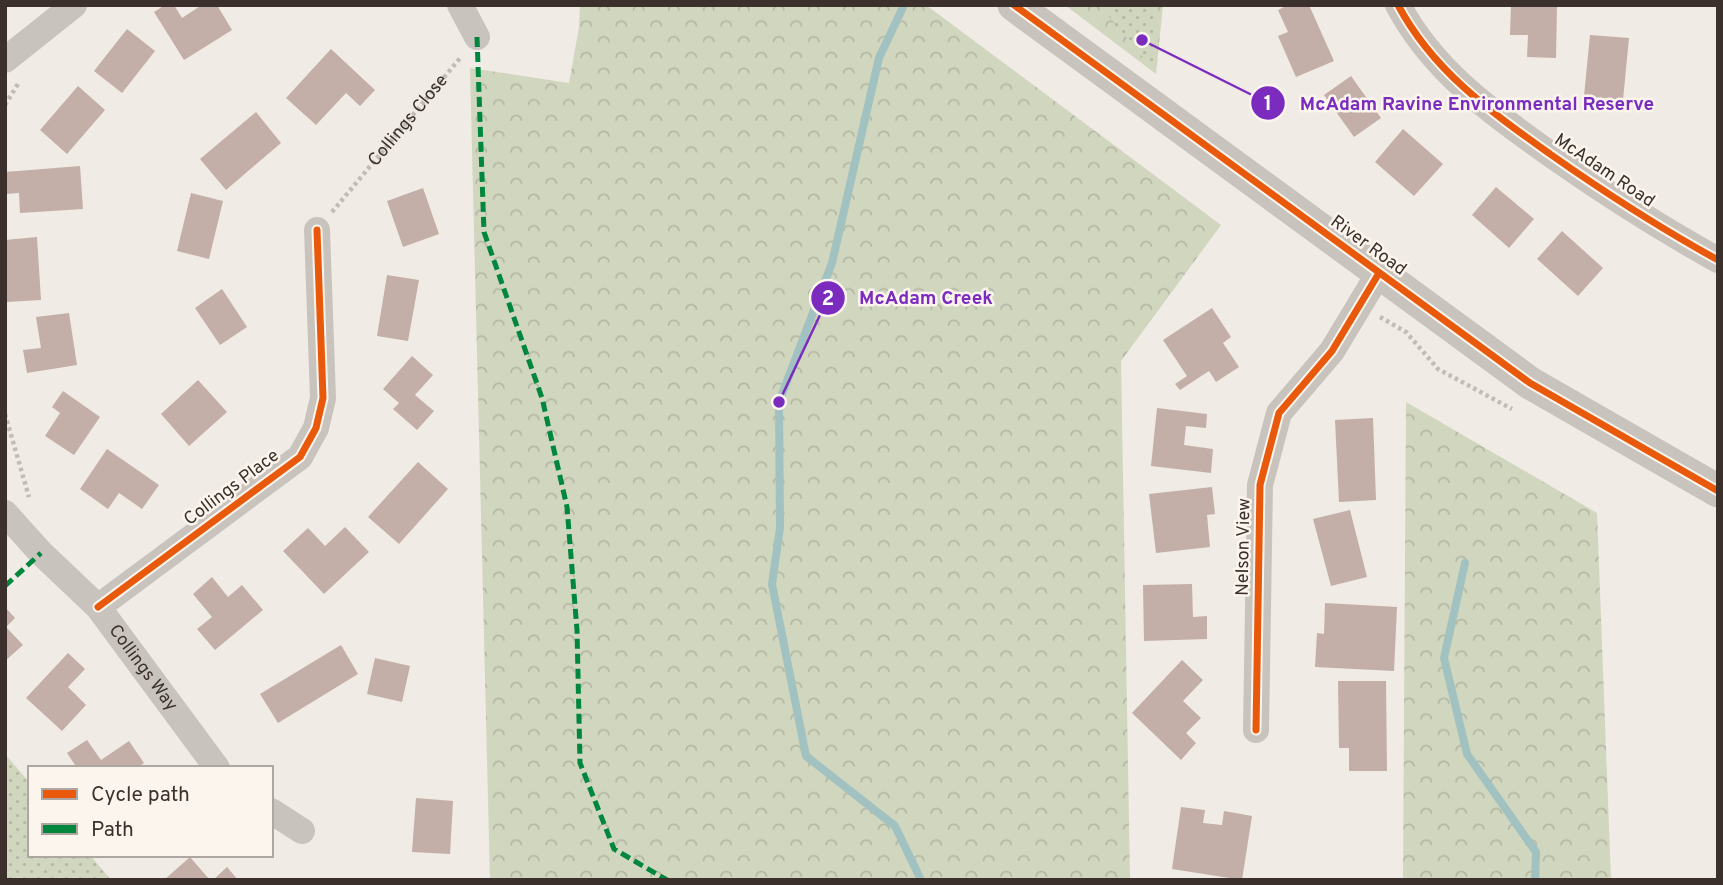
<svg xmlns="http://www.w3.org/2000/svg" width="1723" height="885" viewBox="0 0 1723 885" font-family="Overpass,sans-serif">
<defs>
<pattern id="forest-crowns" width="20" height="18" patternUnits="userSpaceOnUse" patternTransform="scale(1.75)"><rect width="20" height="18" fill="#d1d6bf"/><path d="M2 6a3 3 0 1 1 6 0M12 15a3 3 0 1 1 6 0" fill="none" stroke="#b4b8a4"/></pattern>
<pattern id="park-dots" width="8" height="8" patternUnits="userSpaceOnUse" patternTransform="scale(1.75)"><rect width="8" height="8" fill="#d1d6bf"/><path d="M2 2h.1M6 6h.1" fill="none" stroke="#b4b8a4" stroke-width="1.8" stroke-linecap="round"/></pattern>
</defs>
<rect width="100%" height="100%" fill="#f0ebe5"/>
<!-- forest -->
<path fill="url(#forest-crowns)" d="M580,5H926L1221,225L1121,361L1130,880H490L470,68L569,83L579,27Z
M1065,5H1163L1156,74Z
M1406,402L1597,513L1611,880H1403Z"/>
<!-- park -->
<path fill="url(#park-dots)" d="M1100,5H1156V74Z
M5,754L30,783V855H90L111,880H5Z"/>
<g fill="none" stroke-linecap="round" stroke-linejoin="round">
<!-- stream -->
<path stroke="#a1c2c1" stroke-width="8" d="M904,5L879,58L832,263L779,402L780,528L772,584L806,756L895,826L921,880
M1465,563L1444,658L1467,754L1536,852L1535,880"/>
</g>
<!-- building -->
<path fill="#c3afa7" d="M165,5H174L182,18L202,5H217L232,30L184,60L154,12Z
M1288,5H1309L1334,61L1296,77L1278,36L1288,32L1278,10Z
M1511,5L1557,7L1556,58L1527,57L1528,35H1510Z
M127,29L155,51L122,93L94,71Z
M1590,35L1629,38L1623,100L1584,96Z
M331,49L375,90L360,106L346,93L316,125L286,98Z
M1351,76L1381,118L1354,137L1324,95Z
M78,86L105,110L67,154L40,130Z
M256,112L281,143L226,190L200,159Z
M1403,129L1443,164L1414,196L1375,162Z
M80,166L83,209L20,213L19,193L6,194L5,172Z
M1496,187L1534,219L1509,248L1472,215Z
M423,188L439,234L403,247L387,201Z
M191,193L223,201L209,259L177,251Z
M1562,231L1603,268L1578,296L1537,259Z
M37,237L41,300L7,302L5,240Z
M387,275L419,280L408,341L377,336Z
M222,289L247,327L220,345L195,308Z
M1212,308L1231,337L1223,343L1239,367L1216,382L1209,371L1180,390L1175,384L1187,376L1163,340Z
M69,313L77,365L27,373L23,350L41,348L36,317Z
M412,356L433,375L415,395L434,411L417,430L393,409L399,403L383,389Z
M198,380L227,412L189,446L161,414Z
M63,391L100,417L74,455L45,436L60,413L52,407Z
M1157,408L1207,414L1206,428L1186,426L1184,445L1213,449L1211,473L1151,466Z
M1373,418L1376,500L1339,502L1335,420Z
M107,449L159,485L142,509L119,493L108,509L80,489Z
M418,462L448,489L399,544L368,517Z
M1212,487L1215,514L1207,515L1210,547L1156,553L1149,494Z
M1350,510L1367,577L1331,586L1313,519Z
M345,527L369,552L324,594L283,551L308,528L325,546Z
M212,577L228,597L242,585L263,610L215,650L197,629L212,617L193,594Z
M1192,584L1193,617L1207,616V639L1144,641L1143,585Z
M1325,603L1397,607L1394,671L1315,667L1317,633L1324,634Z
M5,607L15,618L6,627L23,645L5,661Z
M341,645L358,674L278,723L260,694Z
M68,653L85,669L68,687L86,705L62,731L26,698Z
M375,658L410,666L402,702L367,694Z
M1182,660L1203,680L1183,701L1201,718L1186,733L1196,743L1181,760L1132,713Z
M1338,681H1386L1387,771H1349V748H1339Z
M87,740L101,760L129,741L144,763L137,768H77L67,753Z
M416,798L453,801L450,854L412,852Z
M1181,807L1205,810L1203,823L1222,825L1224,811L1252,816L1242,880L1172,869Z
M190,857L210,880H164Z
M227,867L238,880H213Z"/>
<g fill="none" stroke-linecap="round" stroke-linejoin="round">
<!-- path -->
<g stroke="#c2bbb6" stroke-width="4.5" stroke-dasharray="3.5 3.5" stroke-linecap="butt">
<path d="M5,105L18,84"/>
<path id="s1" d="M332,212L461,57"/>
<path d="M1380,317L1406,332L1438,369L1512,409"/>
<path d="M5,414L29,497"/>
</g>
<!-- minor -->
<g stroke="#c9c3be" stroke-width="26">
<path d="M460,5L477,37"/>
<path d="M1398,5C1433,71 1490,111 1550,154C1604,192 1660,228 1718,260"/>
<path d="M5,60L74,5"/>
<path id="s2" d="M5,513L41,553L98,607L217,768"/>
<path d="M98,607L300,457L316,428L323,398L317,230"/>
<path d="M1256,730L1260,485L1279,413L1332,351L1379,273"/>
<path d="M271,811L302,831"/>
</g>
<!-- tertiary -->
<path stroke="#c9c3be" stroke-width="33" d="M1014,5L1530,383L1718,491"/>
<!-- quiet -->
<path stroke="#00873e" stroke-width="5" stroke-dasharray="10 5" stroke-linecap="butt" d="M477,37L484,232L542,398L567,507L577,630L580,763L614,849L667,880
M5,586L41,553"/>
<!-- cycleway casing -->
<g stroke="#fbf5ee" stroke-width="11">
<path id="cycleway" d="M1014,5L1530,383L1718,491
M1398,5C1433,71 1490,111 1550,154C1604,192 1660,228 1718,260
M98,607L300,457L316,428L323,398L317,230
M1256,730L1260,485L1279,413L1332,351L1379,273"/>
</g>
<!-- cycleway -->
<use href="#cycleway" stroke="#e8590c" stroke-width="7"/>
</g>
<g text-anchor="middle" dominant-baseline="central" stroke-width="5" stroke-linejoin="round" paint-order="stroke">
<!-- street labels -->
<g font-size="18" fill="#3b302b" stroke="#fbf5ee">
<text stroke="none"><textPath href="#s1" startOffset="119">Collings Close</textPath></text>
<text transform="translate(1604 171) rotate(34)">McAdam Road</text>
<text transform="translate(1368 246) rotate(36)">River Road</text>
<text transform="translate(232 488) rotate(-37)">Collings Place</text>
<text transform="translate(1244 547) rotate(-89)">Nelson View</text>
<text stroke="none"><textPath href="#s2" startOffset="208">Collings Way</textPath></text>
</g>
</g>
<!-- callouts -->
<path fill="none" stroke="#7b2cbf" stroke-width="2.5" d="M1142 40L1268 103M779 402L828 298"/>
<g fill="#7b2cbf" stroke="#fbf5ee" stroke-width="2.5">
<circle cx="1142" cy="40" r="7"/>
<circle cx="779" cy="402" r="7"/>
<circle cx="1268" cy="103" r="18"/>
<circle cx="828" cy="298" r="18"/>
</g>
<g font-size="21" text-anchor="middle" font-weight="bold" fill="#fff">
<text x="1268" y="110">1</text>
<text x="828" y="305">2</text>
</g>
<g font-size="19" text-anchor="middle" font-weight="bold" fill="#7b2cbf" stroke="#fbf5ee" stroke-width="5" stroke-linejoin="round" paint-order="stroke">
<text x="1477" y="110">McAdam Ravine Environmental Reserve</text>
<text x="926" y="304">McAdam Creek</text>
</g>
<!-- border -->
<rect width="1723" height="885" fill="none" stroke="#3b302b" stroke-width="14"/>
<!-- legend -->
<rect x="28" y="766" width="245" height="91" fill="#fbf5ee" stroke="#aea6a0" stroke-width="2"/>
<rect x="42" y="789" width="35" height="10" fill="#e8590c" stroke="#aea6a0" stroke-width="2"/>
<text x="91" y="801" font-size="21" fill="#3b302b">Cycle path</text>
<rect x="42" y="824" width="35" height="10" fill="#00873e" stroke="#aea6a0" stroke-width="2"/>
<text x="91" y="836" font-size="21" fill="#3b302b">Path</text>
</svg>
